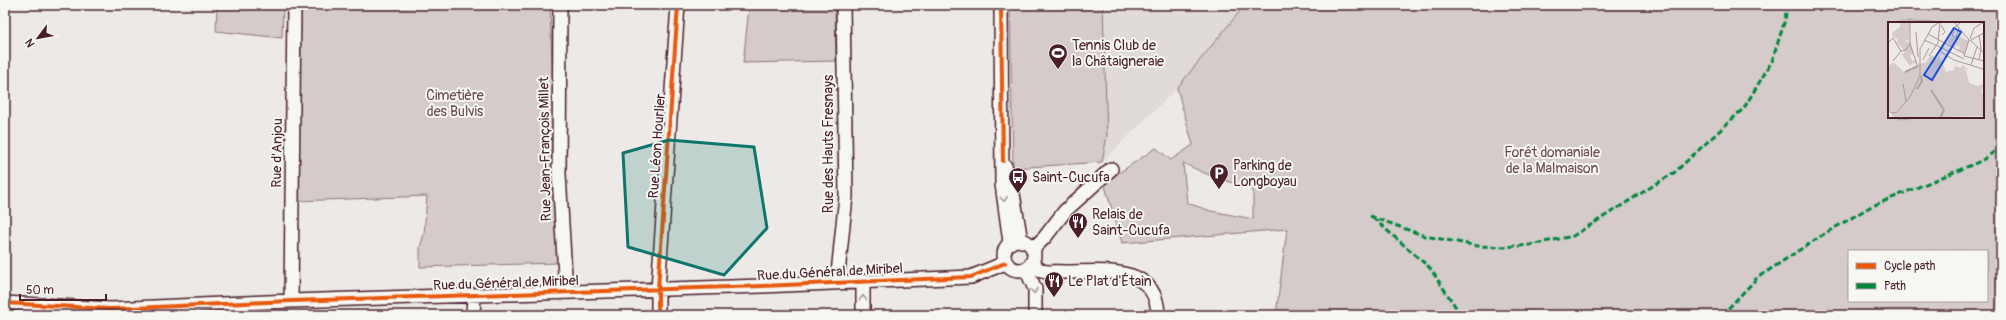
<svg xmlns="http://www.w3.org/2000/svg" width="2006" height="320" viewBox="0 0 2006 320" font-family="Pangolin,sans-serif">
<rect width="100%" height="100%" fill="#ece9e6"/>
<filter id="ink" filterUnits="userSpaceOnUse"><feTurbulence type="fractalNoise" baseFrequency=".025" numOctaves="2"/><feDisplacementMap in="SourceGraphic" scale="8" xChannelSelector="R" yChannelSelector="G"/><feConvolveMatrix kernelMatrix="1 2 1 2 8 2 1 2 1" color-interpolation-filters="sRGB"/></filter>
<g filter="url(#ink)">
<!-- built -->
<path fill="#e0dad8" d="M1103,5H1245L1177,88L1102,162L1107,136Z"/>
<!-- green -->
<path fill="#d4cbca" stroke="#8f757a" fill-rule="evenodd" d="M217,5H250L283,8L282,38L216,31Z
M299,5H550L559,263L420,267V247L424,234L427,196L297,201Z
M1010,5H1103L1107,136L1102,162L1013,168Z
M1245,5H2001V315H1276L1287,229L1122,243L1104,183L1156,148L1171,160L1193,145L1177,88ZM1889,23H1983V117H1889ZM1183,163L1204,173L1253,190V219L1211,211L1187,203ZM1849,251H1987V301H1849Z
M835,7L836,61L743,63L749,8Z"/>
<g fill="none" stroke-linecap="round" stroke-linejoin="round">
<!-- street casing -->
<g stroke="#4a1f2b" stroke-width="16">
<path id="street" d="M560,5L559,174L566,292
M1001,5L1002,184L1010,242
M1005,166L1011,182L1021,241
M1004 255a15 15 0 1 1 30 0a15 15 0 1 1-30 0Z
M1033,249L1045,237L1065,211L1111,169
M1032,264C1035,266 1039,269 1042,271C1048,273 1057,271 1064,272C1101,272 1157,263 1158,315
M1026,269L1035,289V315
M837,283L846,196L843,5
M291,301L294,5
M5,303L110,309L291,301L762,286L971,277L1005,263
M473,315L474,295
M658,315V289L678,5
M863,315V282"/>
</g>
<!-- street -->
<use href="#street" stroke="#f6f6f2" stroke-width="13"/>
<!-- quiet -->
<path stroke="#00873e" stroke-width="3" stroke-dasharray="6 3" stroke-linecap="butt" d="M1370,216L1425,236L1478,246L1504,247L1530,245L1573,236L1675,172L1744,108L1772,61L1785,20L1787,5
M1373,218L1430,268L1461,315
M1722,315L1757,278L1824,234L1870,207L1981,161L2001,147"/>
<!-- cycleway casing -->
<g stroke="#f6f6f2" stroke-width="6">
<path id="cycleway" d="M1001,5L1003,161
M5,303L110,309L291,301L762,286L971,277L1005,263
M658,315V289L678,5"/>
</g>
<!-- cycleway -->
<use href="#cycleway" stroke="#e8590c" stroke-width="4"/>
</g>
<!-- one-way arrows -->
<defs><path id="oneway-chevron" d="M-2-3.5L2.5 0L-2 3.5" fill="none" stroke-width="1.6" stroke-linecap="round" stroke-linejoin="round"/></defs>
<g stroke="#a99598">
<use href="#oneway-chevron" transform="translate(1004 199) rotate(82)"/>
<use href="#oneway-chevron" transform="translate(1034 291) rotate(80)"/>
<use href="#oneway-chevron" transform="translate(863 298) rotate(-90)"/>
</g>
</g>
<!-- marked area -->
<path fill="#0f766e" fill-opacity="0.2" stroke="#0f766e" stroke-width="3" stroke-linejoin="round" d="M669,140L754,147L767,228L724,275L628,247L623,153Z"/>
<!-- icons -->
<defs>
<g id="stadium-pin" transform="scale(1)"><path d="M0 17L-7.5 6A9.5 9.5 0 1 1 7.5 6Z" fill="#4a1f2b" stroke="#f6f6f2"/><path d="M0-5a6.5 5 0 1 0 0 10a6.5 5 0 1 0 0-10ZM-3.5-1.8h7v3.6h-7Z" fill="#fff"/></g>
<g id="parking-pin" transform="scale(1)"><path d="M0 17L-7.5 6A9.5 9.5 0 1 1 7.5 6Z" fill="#4a1f2b" stroke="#f6f6f2"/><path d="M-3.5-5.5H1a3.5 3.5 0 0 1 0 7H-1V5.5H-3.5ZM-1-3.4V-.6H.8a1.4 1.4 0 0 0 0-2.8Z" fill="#fff"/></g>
<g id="bus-pin" transform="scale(1)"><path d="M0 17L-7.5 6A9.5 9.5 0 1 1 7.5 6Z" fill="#4a1f2b" stroke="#f6f6f2"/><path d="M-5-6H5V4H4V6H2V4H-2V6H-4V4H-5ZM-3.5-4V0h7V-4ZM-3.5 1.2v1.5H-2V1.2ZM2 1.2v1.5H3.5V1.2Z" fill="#fff"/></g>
<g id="restaurant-pin" transform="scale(1)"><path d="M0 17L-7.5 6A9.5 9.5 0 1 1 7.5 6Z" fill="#4a1f2b" stroke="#f6f6f2"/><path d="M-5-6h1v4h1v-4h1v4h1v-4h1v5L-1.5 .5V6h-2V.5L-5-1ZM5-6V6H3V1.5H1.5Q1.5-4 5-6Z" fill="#fff"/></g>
</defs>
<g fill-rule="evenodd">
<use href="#stadium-pin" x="1058" y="53"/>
<use href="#parking-pin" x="1219" y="173"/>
<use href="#bus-pin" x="1018" y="177"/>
<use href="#restaurant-pin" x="1078" y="222"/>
<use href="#restaurant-pin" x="1054" y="281"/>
</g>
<g text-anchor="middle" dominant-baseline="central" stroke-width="4" stroke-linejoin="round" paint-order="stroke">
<!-- poi labels -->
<g font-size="14" fill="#4a1f2b" stroke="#f6f6f2" text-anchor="start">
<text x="1072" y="45">Tennis Club de<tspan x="1072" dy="16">la Châtaigneraie</tspan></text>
<text x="1233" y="165">Parking de<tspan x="1233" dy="16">Longboyau</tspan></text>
<text x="1032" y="177">Saint-Cucufa</text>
<text x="1092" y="214">Relais de<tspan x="1092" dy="16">Saint-Cucufa</tspan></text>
<text x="1068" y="281">Le Plat d'Étain</text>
</g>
<!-- park labels -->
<g font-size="14" fill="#6c4a53" stroke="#f6f6f2">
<text x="455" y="95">Cimetière<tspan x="455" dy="16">des Bulvis</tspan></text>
<text x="1552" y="152">Forêt domaniale<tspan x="1552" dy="16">de la Malmaison</tspan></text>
</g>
<!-- street labels -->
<g font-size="14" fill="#4a1f2b" stroke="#f6f6f2">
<text transform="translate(828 144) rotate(-90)">Rue des Hauts Fresnays</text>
<text transform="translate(657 146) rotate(-86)">Rue Léon Hourlier</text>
<text transform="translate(545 149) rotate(-91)">Rue Jean-François Millet</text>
<text transform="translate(277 153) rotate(-89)">Rue d'Anjou</text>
<text transform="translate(830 272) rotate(-3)">Rue du Général de Miribel</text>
<text transform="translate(506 283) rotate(-2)">Rue du Général de Miribel</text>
</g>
</g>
<!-- overview -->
<g transform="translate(1888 22)">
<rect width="96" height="96" fill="#ece9e6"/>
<path d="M12,0H22L21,17L16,20L22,19L26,32L22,33L24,39L27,38L29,42L37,41L43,33L49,37L51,33L58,50L66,48L67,44L64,43L73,46L75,43L80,48L74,47L78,49L81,61L89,64L96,62L93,70L96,72H91H96V94L6,96L0,88V45L5,40L16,50L25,48L28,43L25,41L22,44L14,33L17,29L9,21L10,17L5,15L4,11L12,5ZM64,14H71L81,19L77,32L71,28L67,32L72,25L68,23L67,26L59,20Z" fill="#d4cbca"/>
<path fill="none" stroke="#b1a2a3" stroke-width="2" d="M17,50L30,44M29,67L34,59L33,54M43,68L56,88L52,96"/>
<path fill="none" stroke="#ab989b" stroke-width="1" d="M22,0V22L29,42M66,0L81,18M53,3L57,10L54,13M67,9L64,13L68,15L71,6M28,10L30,35M40,12L77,32M82,17L86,6L96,0M36,18L54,26M82,18L96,31M83,18L96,11M0,21L5,16L13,29M54,26L76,37M13,29L18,28L22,22M52,30L64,8L73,0M53,30L66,38L95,47M41,34L50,21L52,0M76,34L81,18M76,34L96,39M35,38L41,26M91,38L93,26L91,13M5,39L13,29M83,43L89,25M15,62L18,79M2,90L8,91L22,75L32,54V27L44,5L52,0"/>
<path fill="#1d4ed8" fill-opacity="0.15" stroke="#1d4ed8" stroke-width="2" d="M66,6L73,10L44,58L36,53Z"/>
<rect width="96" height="96" fill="none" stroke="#4a1f2b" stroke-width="2"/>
</g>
<!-- margin -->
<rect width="2006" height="320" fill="none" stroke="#f6f6f2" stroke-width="20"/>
<rect x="10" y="10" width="1986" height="300" fill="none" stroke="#4a1f2b" stroke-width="1.5" filter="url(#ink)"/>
<!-- legend -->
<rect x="1848" y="250" width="140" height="52" fill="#f6f6f2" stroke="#b1a0a2"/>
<rect x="1856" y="263" width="20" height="6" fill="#e8590c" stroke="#b1a0a2"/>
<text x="1884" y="270" font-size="12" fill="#4a1f2b">Cycle path</text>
<rect x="1856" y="283" width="20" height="6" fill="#00873e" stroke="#b1a0a2"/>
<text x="1884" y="290" font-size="12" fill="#4a1f2b">Path</text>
<!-- north arrow -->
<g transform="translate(38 38) rotate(238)" stroke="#f6f6f2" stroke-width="3" paint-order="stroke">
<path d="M0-3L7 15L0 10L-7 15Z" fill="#4a1f2b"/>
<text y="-6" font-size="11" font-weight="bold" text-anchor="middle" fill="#4a1f2b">N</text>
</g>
<!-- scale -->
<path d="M20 294v6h86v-6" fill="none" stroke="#4a1f2b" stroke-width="2"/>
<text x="26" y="294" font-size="12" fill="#4a1f2b" stroke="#f6f6f2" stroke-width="3" paint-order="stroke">50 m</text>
</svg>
